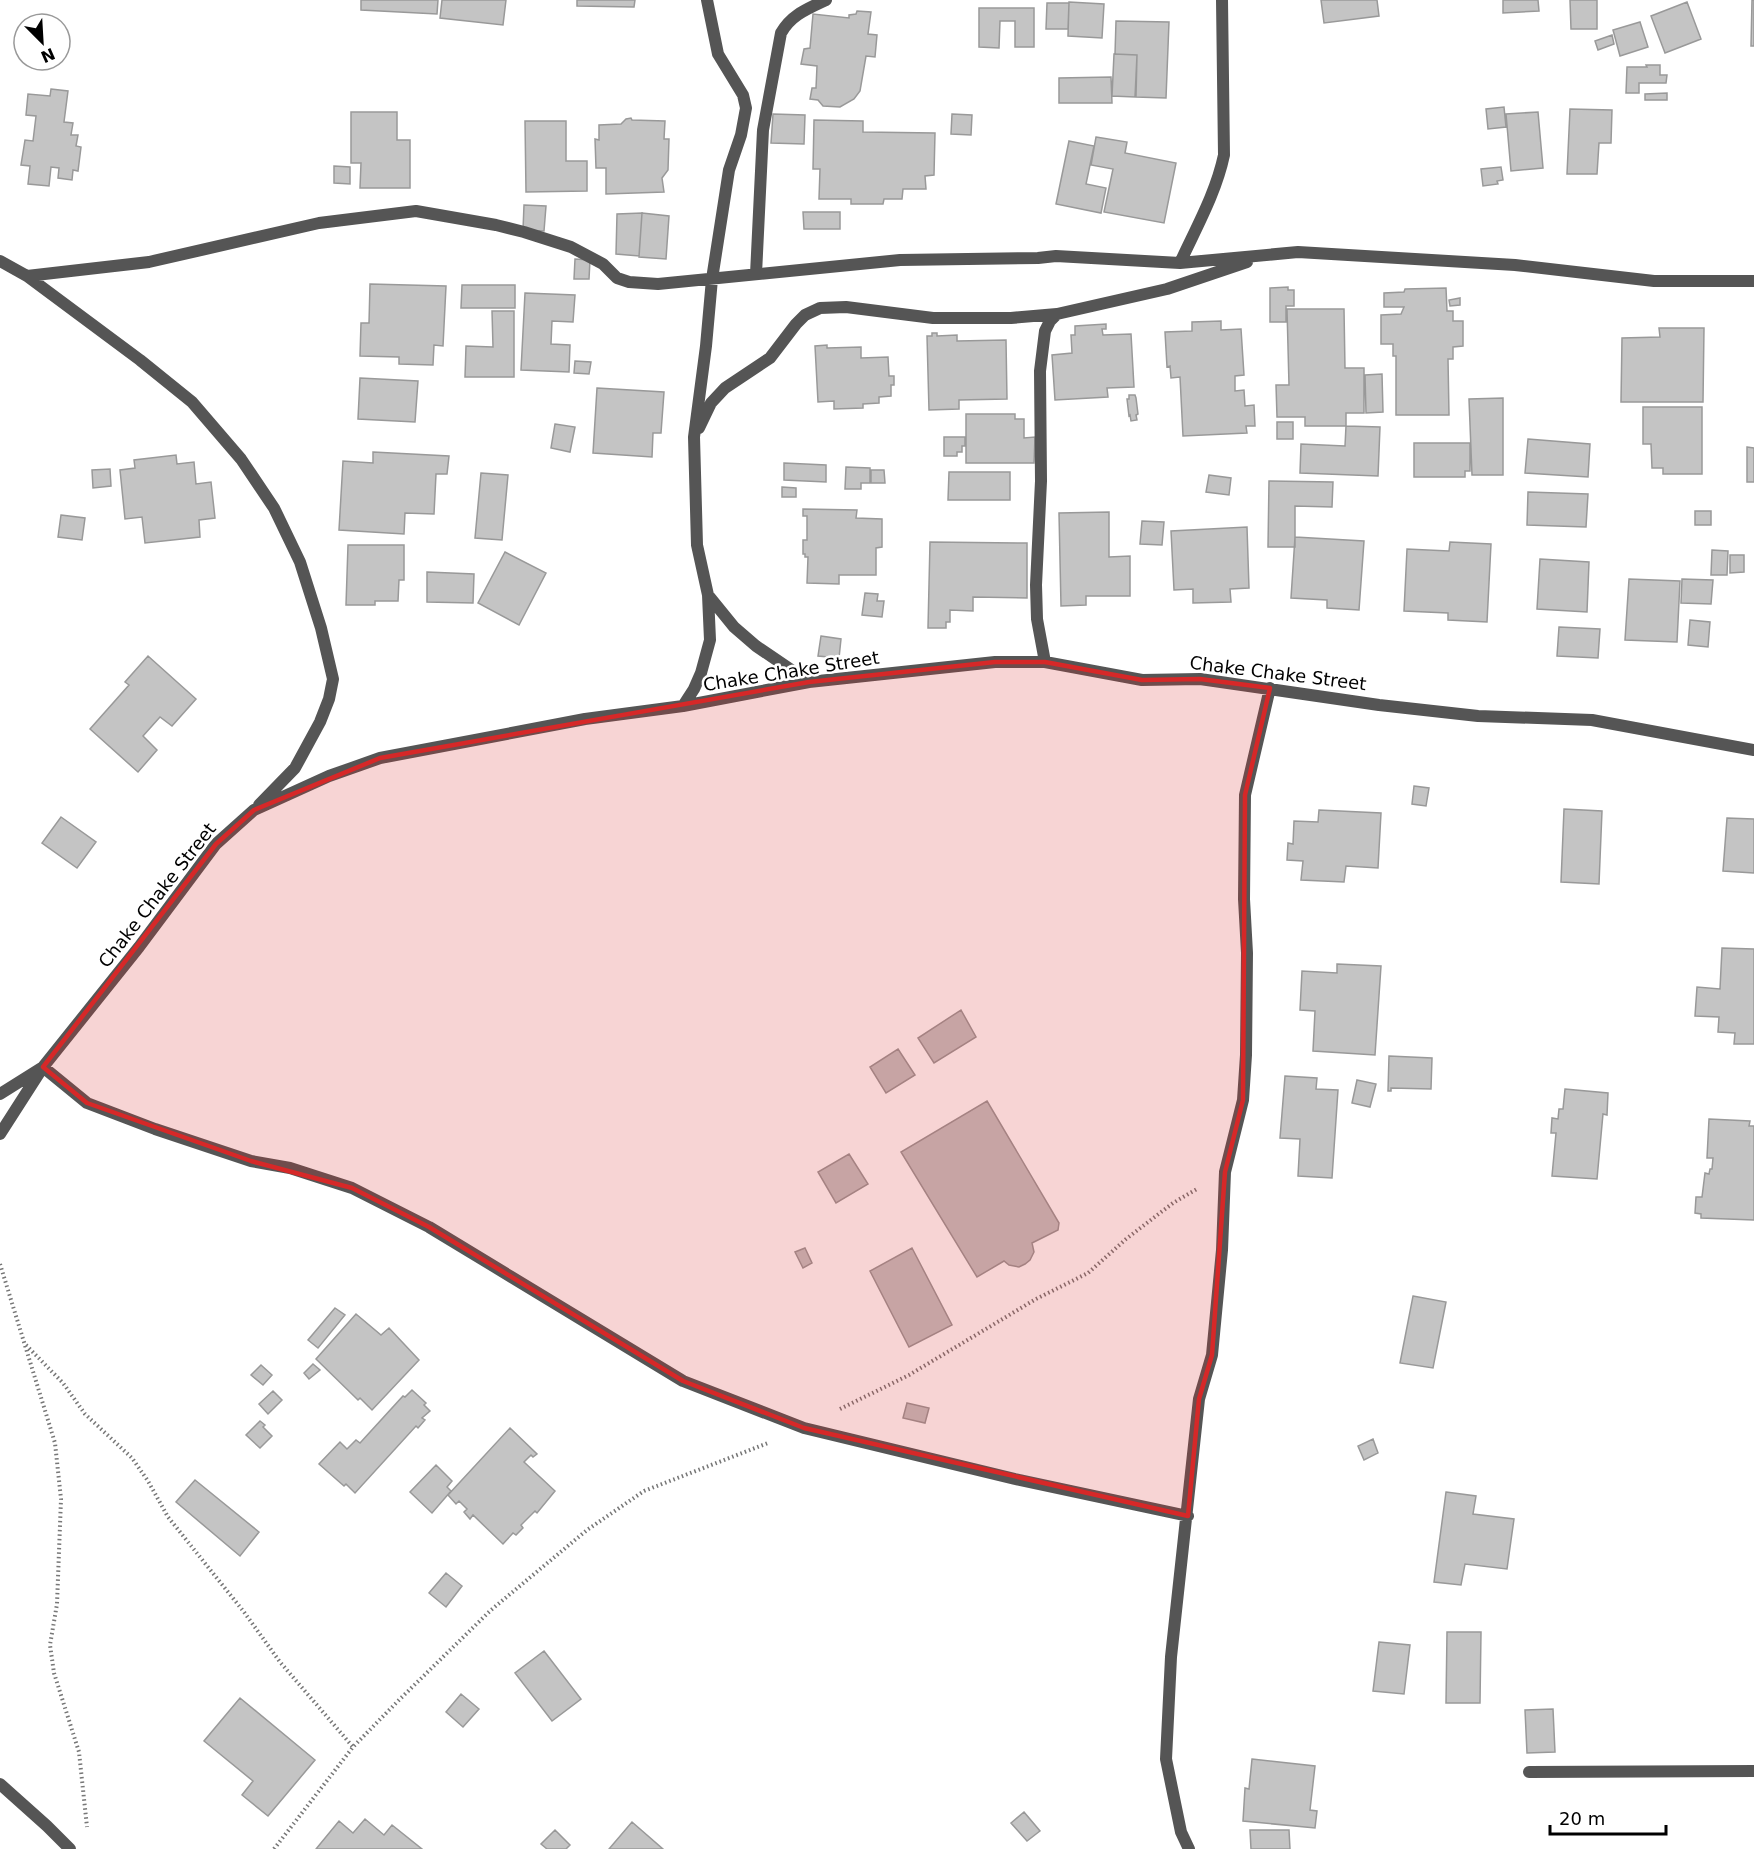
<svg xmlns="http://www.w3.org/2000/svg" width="1754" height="1849" viewBox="0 0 1754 1849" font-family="'DejaVu Sans',sans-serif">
<rect width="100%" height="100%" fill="#fff"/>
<!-- building -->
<path fill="#c4c4c4" stroke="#999" stroke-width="1.5" d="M361,0H438L437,14L361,10Z
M442,0H506L503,25L440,18Z
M577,0H635L634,7L577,6Z
M1321,0H1377L1379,16L1324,23Z
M1503,0H1538L1539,11L1503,13Z
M1570,0H1597V29H1571Z
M1752,0H1754V46H1751Z
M1069,2L1104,4L1102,38L1068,36Z
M1687,2L1701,39L1665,53L1651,16Z
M1047,3H1069L1068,29H1046Z
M979,8H1034V47H1015V21H1000L999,48L979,47Z
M857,11L871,12L868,34L877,35L875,57L866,56L860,91L854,99L840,107L823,106L818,100L810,99L812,88H816L817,66L801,64L804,49L810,48L813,14L849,18V15L856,14Z
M1116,21L1169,22L1166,98L1136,97L1137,55L1115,54Z
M1640,22L1648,47L1620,56L1613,30Z
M1612,35L1614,44L1598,50L1595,41Z
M1114,54L1137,55L1135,97L1112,96Z
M1646,65H1660V75H1667L1666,83H1639V93H1626L1627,67H1647Z
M1111,77L1112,103H1059V78Z
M51,89L68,91L64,122L73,123L71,135H78L76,146L81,147L78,171L73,170L72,180L58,178L59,168L51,167L49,186L28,184L30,166L21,165L25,140L33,141L36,116L26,115L28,94L50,96Z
M1667,93V100H1645V94Z
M1504,107L1506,127L1488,129L1486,109Z
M1570,109L1612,110L1611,143H1599L1597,174H1567Z
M351,112H397V140H410V188H360L361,163H351Z
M1538,112L1543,168L1511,171L1506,114Z
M773,114L805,115L804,144L771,143Z
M952,114L972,115L971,135L951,134Z
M631,118L632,120L665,121L664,139H669L668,170L662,178L664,192L606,194V168H596L595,139L599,140V125L621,124L626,119Z
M814,120L863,121V132L935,133L934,175L925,176L926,189H903L902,199H884L883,204H851V199H819L820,169H813Z
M525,121H566V161H587V191L526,192Z
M1096,137L1127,142L1125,153L1176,163L1164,223L1104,212L1113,169L1091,165Z
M1069,141L1094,146L1086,184L1106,188L1101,213L1056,204Z
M334,166L350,167V184L334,183Z
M1501,167L1503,180L1497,181L1498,184L1483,186L1481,169Z
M524,205L546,206L544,231L523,230Z
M803,212H840V229H804Z
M642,213L669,216L666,259L639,257Z
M642,213L639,256L616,254L617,214Z
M575,259L590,260L589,279H574Z
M370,284L446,286L443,346L434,345L433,365L399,364V357L360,356L361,323H369Z
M462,285H515V308H461Z
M1288,287V290H1294V306H1286V322H1270V288Z
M1446,288L1447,311H1453V321H1463V346L1453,347V359H1448L1449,415H1396V356H1393V344H1381V315L1401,314L1404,307H1384V293L1404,292L1405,289Z
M525,293L575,295L573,322L552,321L551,344L570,345L569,372L521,370Z
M1460,298V305L1450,306L1449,300Z
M1287,309H1344L1345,368H1364V413H1346V426H1305V417H1277L1276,385H1289Z
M492,311H514V377H465L466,346L493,347Z
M1221,321V330L1241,329L1244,375L1235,376V391L1244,390L1245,406L1254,405L1255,426H1246L1247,433L1183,436L1180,377L1171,378L1170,366L1167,367L1165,332L1192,331V322Z
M1106,324V329H1102L1103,335L1131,334L1134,387L1107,388L1108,397L1055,400L1052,355L1072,353L1071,335H1075V326Z
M1659,328H1704L1703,402H1621L1622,338L1660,337Z
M932,333H937V336L957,335V341L1006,340L1007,399L959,400V409L929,410L927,336H932Z
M827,345V348L861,347V358L888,357L889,376H894V385H891V396L879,397V403L863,404V408L834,409V401L818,402L815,346Z
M575,361L591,362L589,374L574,373Z
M1382,374L1383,412L1366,413L1365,375Z
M360,378L418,381L415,422L358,419Z
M597,388L664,392L661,433H653L652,457L593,453Z
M1129,395H1135L1136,398L1138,414L1136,415L1137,420L1131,421L1130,415L1129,416L1127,399H1129Z
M1503,398V475H1472L1469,399Z
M1643,407H1702V474H1663V468H1652L1651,444H1643Z
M966,414H1015V419H1024V438L1035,437L1034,463H966Z
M1277,422H1293V439H1277Z
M555,424L575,427L570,452L551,448Z
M1346,426L1380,427L1378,476L1300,473L1301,444L1345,446Z
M944,437H965V446H962V452H957V456H944Z
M1528,439L1590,444L1588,477L1525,473Z
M1414,443H1470V471H1465V477H1414Z
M1747,447L1754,448V482H1747Z
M373,452L449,456L447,474H436L434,514L405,513L404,534L339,530L343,461L373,463Z
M176,455L177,464L194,462L196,484L211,482L215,518L199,520L200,537L145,543L142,517L125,519L120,470L135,468L134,460Z
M784,463L826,465V482L784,480Z
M846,467L870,468V483H861V489H845Z
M110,469L111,486L93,488L92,470Z
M871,470H884L885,483H871Z
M949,472H1010V500H948Z
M481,473L508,475L502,540L475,538Z
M1209,475L1231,478L1229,495L1206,492Z
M1269,481L1333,482L1332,507L1295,506V547H1268Z
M782,487L796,488V497H782Z
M1528,492L1588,494L1586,527L1527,525Z
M803,509L857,510L856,518L882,519V547L876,548V575H839V584L807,583L808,557H805V554H803V540H807V516H803Z
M1695,511H1711V525H1695Z
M1109,512V557L1130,556V596H1086V605L1061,606L1059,513Z
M61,515L85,518L82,540L58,537Z
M1142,521L1164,522L1162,545L1140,544Z
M1247,527L1249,588L1230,589L1231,602L1193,603V589L1174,590L1171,531Z
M1295,537L1364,541L1359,610L1327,608V600L1291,598Z
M930,542L1027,543V598L973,597V611L950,610V622H946V628H928Z
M1450,542L1491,544L1487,622L1448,620V613L1404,611L1407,549L1449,551Z
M348,545H404V580H399L398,601H375V605H346Z
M1712,550L1728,551L1727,575H1711Z
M505,552L546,573L519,625L478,603Z
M1730,555H1744V572L1730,573Z
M1540,559L1589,562L1587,612L1537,609Z
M427,572L474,574L473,603L427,602Z
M1629,579L1680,581L1677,642L1625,640Z
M1682,579L1713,580L1711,604L1681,603Z
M865,593L878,594L877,601H884L882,617L862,615Z
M1690,620L1710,622L1708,647L1688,645Z
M1559,627L1600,629L1598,658L1557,656Z
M821,636L841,639L839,658L818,656Z
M148,656L196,699L172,726L160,717L143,736L157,750L138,772L90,729L129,685L125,682Z
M1414,786L1429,788L1426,806L1412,804Z
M1564,809L1602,811L1599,884L1561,882Z
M1319,810L1381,813L1378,868L1346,866L1344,882L1301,880L1303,861L1287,860L1288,843L1293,844L1294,821L1318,822Z
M61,817L96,842L77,868L42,843Z
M1727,818L1754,819V873L1723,871Z
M1722,948L1754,949V1044H1734L1735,1033L1718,1032L1719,1017L1695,1016L1697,987L1720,989Z
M1337,964L1381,966L1375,1055L1313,1051L1315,1011L1300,1010L1302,971L1337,973Z
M961,1010L976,1037L934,1063L918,1038Z
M898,1049L915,1075L886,1093L870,1067Z
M1389,1056L1432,1058L1431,1089L1391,1088V1091H1388Z
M1285,1076L1317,1078L1316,1089L1338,1090L1332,1178L1298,1176L1300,1139L1280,1138Z
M1357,1080L1376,1084L1370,1107L1352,1103Z
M1565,1089L1608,1093L1607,1115L1603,1114L1597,1179L1552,1176L1556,1133H1551L1552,1118L1558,1119L1559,1109H1563Z
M987,1101L1059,1223L1058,1230L1032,1243L1034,1252L1030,1260L1025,1264L1019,1267L1009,1265L1004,1261L977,1277L901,1152Z
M1709,1119L1750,1121L1749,1126H1754V1220L1701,1218V1214L1695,1213L1696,1197H1702L1705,1173L1709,1174L1710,1169H1712L1713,1158H1707Z
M849,1154L868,1184L836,1203L818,1172Z
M805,1248L812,1263L803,1268L795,1252Z
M912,1248L952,1325L909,1347L870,1271Z
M1413,1296L1446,1302L1433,1368L1400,1363Z
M335,1308L345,1315L318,1348L308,1340Z
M356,1314L381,1335L389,1328L419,1360L372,1410L360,1398L358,1400L316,1359Z
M313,1364L320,1370L309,1379L304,1373Z
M261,1365L272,1375L263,1385L251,1375Z
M412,1390L426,1403L424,1405L430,1411L422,1418L425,1420L418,1428L416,1426L355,1493L346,1484L344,1486L319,1464L340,1442L347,1449L356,1440L360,1443L403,1396L405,1397Z
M273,1391L282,1400L268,1414L259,1404Z
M907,1403L929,1408L925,1423L903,1418Z
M260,1421L265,1425L263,1427L272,1436L260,1448L246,1435Z
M510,1428L537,1454L533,1457L531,1455L524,1462L555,1491L537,1513L535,1511L521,1525L523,1528L516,1535L513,1533L503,1544L473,1515L470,1519L464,1512L467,1509L459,1501L456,1504L448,1495Z
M1373,1439L1378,1453L1364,1460L1358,1446Z
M436,1465L452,1481L447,1487L451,1491L432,1513L410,1492Z
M195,1480L259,1532L240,1556L176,1502Z
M1446,1492L1476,1496L1473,1514L1514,1519L1507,1569L1465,1564L1461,1585L1434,1582Z
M446,1573L462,1586L446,1607L429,1593Z
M1447,1632H1481L1480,1703H1446Z
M1379,1642L1410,1645L1404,1694L1373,1691Z
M544,1651L581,1699L552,1721L515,1673Z
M461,1694L479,1709L463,1727L446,1712Z
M240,1698L315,1760L268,1816L242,1795L253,1781L204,1741Z
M1553,1709L1555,1752L1527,1753L1525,1710Z
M1252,1759L1315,1766L1310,1810L1317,1811L1315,1828L1243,1821L1245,1788L1249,1789Z
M1024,1812L1040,1831L1027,1841L1011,1823Z
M365,1819L384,1835L392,1825L422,1849H316L339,1821L353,1833Z
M632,1822L663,1849H609Z
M555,1830L570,1845L566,1849H547L541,1844Z
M1250,1830H1289L1290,1849H1251Z"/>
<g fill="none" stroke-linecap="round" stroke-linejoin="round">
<!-- path -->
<path stroke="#777" stroke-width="4" stroke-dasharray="1.5 3" stroke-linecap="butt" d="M0,1264L55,1443L61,1499L57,1604L50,1645L54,1673L79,1752L87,1827
M26,1345L63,1383L85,1414L132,1458L148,1481L168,1517L244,1612L280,1662L353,1747
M840,1409L909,1375L1036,1299L1088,1273L1126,1239L1173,1203L1197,1189
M274,1849L353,1747L399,1700L491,1610L587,1530L644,1491L768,1443"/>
<!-- minor -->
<path stroke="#555" stroke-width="12" d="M0,261L27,276L140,360L192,402L241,459L274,508L300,562L321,628L333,679L329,699L320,722L295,768L259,805
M1180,263C1196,228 1216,193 1224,155L1222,0
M756,274L763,130L781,33C791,15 807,9 826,0
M27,276L149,262L319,223L416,211L496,225L524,232L571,247L603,264L617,278L629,282L658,284L900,260L1038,258L1056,256L1180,263L1298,252L1515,265L1654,281H1754
M699,428L711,403L725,388L770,358L796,324L805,315L820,308L846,307L933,318H1011L1057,314L1167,289L1247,262
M708,595L734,627L756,646L809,682
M1045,662L1037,619L1036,585L1041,481L1040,371L1045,331L1050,321L1057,314
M683,706L694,689L701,673L710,640L708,595L697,545L694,437L706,346L712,279L729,170L741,135L746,108L743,95L718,54L707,0
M0,1094L43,1067L87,1103L155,1129L251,1161L290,1168L352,1188L429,1227L683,1381L804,1428L1015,1479L1188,1516
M0,1134L43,1067L139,947L216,844L254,810L329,776L380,758L585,719L683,706L809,682L995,662H1045L1142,680L1200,679L1379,705L1478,716L1592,720L1754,750
M1529,1772L1754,1771
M0,1784L47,1826L70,1849
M1189,1849L1181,1832L1166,1759L1171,1657L1199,1399L1212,1355L1222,1250L1225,1172L1243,1100L1246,1055L1247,953L1244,899L1245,795L1270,688"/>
</g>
<!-- marked area -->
<path fill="#d62828" fill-opacity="0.2" stroke="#d62828" stroke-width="4.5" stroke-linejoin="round" d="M995,662H1045L1142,680L1200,679L1270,688L1245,795L1243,1100L1225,1172L1212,1355L1199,1399L1188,1516L804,1428L683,1381L429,1227L352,1188L251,1161L87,1103L43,1067L216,844L254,810L380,758L809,682Z"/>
<g text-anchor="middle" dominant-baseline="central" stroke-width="5" stroke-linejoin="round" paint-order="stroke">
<!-- street labels -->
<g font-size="18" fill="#000" stroke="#fff">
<text transform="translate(791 671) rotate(-9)">Chake Chake Street</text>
<text transform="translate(1278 673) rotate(7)">Chake Chake Street</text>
<text transform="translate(157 895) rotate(-52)">Chake Chake Street</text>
</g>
</g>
<!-- north arrow -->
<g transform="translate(42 42) rotate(156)"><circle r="28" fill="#ffffff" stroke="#999999" stroke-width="1.5"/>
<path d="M0-4.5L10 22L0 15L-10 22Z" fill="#000000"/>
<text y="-9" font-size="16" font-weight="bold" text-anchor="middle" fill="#000000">N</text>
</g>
<!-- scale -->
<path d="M1550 1825v9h116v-9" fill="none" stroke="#000000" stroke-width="3"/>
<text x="1559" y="1825" font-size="18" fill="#000000" stroke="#ffffff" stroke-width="4.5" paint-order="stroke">20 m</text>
</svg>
